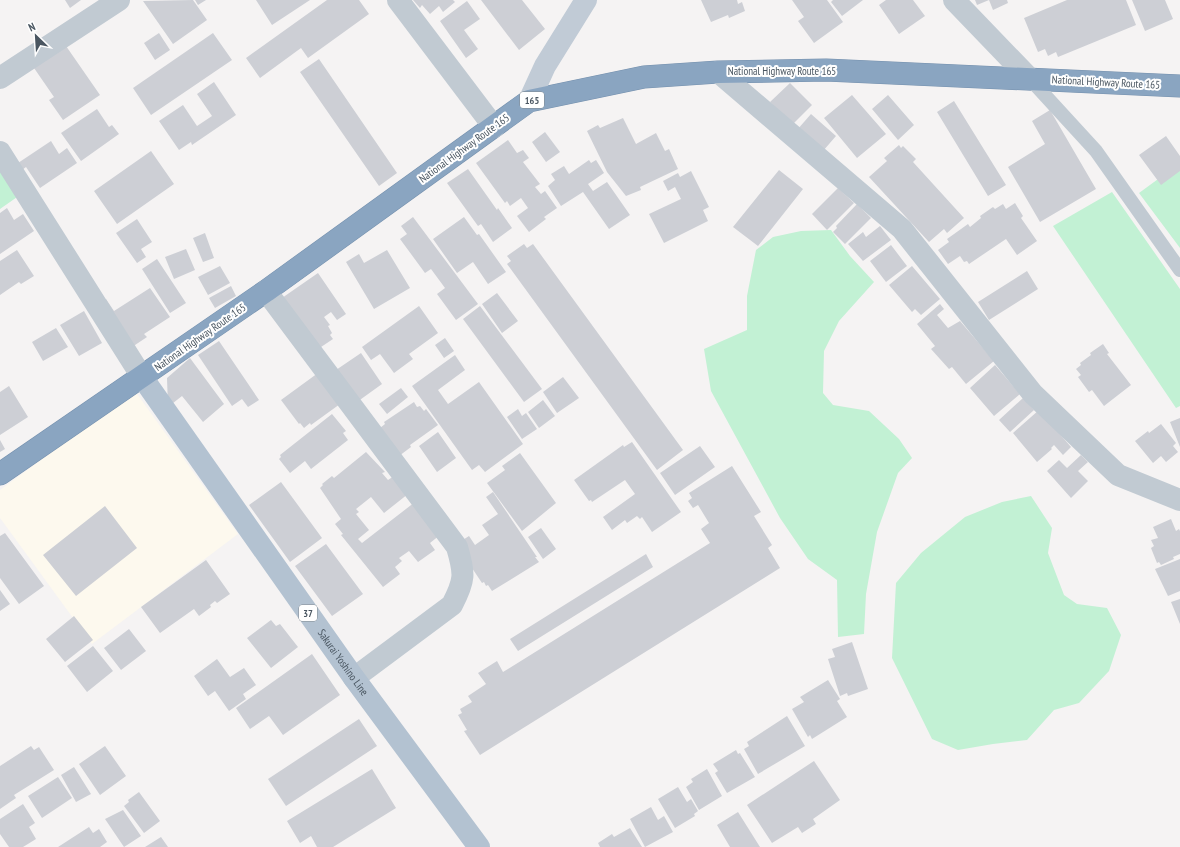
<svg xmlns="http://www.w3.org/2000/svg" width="1180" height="847" viewBox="0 0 1180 847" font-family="'PT Sans Narrow',sans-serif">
<rect width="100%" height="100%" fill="#f5f3f3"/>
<!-- commercial -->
<path fill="#fdf9ee" d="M135,391L238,534L92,644L0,518V490Z"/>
<!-- green -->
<path fill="#c2f1d4" d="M0,159L20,195L0,209Z
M1180,163V248L1139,193Z
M1112,192L1180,289V406L1176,408L1053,226Z
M831,230L850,256L874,282L839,321L824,351L823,393L833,405L869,411L899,439L912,458L898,473L877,532L866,594L864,634L838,637L837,580L808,559L780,518L711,391L704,349L747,330V296L756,250L773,237L801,231Z
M1031,496L1052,528L1048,553L1064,595L1077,604L1107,608L1121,635L1109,671L1079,703L1054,710L1027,740L993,744L958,750L932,739L892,658L896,583L921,553L965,517L1002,502Z"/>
<!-- building -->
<path fill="#cdcfd5" d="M65,0H81L70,8Z
M193,0L207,20L173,44L143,1Z
M195,0H206L198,5Z
M256,0H310L272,25Z
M327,0H359L369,14L308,58L301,48L260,78L246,58Z
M413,0H453L455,2L443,12L439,6L430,14L422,5L420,8Z
M481,0H522L545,29L519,50Z
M701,0H737L738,4L742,2L745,11L729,18L728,15L711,22Z
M792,0H827L843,22L814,43L798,21L804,17Z
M833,0H863L842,16L831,2Z
M886,0H913L925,16L899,34L879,5Z
M975,0H989L977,5Z
M989,0H1007L1008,3L993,10Z
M1067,0H1126L1136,25L1058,57L1056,52L1048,56L1045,49L1038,52L1024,18Z
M1132,0H1165L1173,19L1145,31Z
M467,1L480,19L464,30L478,49L466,58L440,21Z
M159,33L170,50L155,60L144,43Z
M213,33L232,60L151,115L133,88Z
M66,46L100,95L63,120L49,100L54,97L34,68Z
M319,59L397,173L379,186L300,72Z
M214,82L236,115L192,145L191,142L179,150L159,121L183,105L197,126L212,116L197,94Z
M790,83L812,105L792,125L770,102Z
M852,95L886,134L857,158L824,118Z
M888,95L914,125L898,140L872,109Z
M954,101L1006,185L988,196L937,112Z
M97,109L109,127L112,125L119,134L81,161L61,133Z
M1050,110L1096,189L1040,222L1008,167L1045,144L1032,121Z
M811,114L836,136L823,151L797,130Z
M623,118L636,144L656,133L665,151L669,149L678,169L640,187L641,190L626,196L607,172L587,131L598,125L600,128Z
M545,132L560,152L546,162L532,142Z
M1166,136L1180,156V171L1161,185L1139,155Z
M508,140L517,153L523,150L529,158L523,162L540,184L535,187L541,194L545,191L557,208L544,217L546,219L529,232L517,216L528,208L521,198L510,206L507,201L505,203L476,163Z
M51,141L59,154L67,148L77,163L40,188L26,167L22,170L18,163Z
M899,145L901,148L903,146L916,159L913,162L964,218L947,233L944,229L929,242L869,177L887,161L884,158Z
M151,151L174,184L117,224L94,191Z
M589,160L591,163L596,160L604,173L588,184L593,191L607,182L630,215L609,229L583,192L561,206L548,186L555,180L551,174L564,166L569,174Z
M468,169L497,210L498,208L512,228L493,242L481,224L478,226L447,183Z
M779,170L803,189L758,246L733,227Z
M691,171L709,207L703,210L708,221L664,243L649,214L681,199L675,187L668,191L663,181L678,173L680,177Z
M838,188L854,203L827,230L812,214Z
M1015,203L1023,216L1021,218L1037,241L1017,255L1006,239L969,264L967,261L964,262L960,256L948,264L938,250L949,242L947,239L968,224L970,227L981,218L980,216L993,207L995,209L1003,204L1006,209Z
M857,204L871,218L845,244L833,232L837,228L836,226Z
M7,208L14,220L23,214L34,231L0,254V213Z
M413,217L478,304L456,320L437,294L445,288L431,269L425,273L400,239L407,234L401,226Z
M464,217L477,235L479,234L506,272L488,284L473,262L457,273L433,239Z
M137,219L152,242L141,249L146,257L137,263L116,233Z
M880,226L891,240L863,261L848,244L863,232L866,237Z
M205,233L214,258L203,262L193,238Z
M524,244L527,248L533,244L683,450L657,470L507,264L511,261L507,256Z
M891,245L907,266L886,282L870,261Z
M186,249L195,270L174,279L165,257Z
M17,250L34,276L21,284L19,282L0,295V261Z
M387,250L410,288L374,309L346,262L359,254L364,263Z
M157,259L186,303L170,313L142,269Z
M220,266L230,283L208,295L198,277Z
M912,266L940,299L921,315L915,309L912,312L889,285Z
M1027,271L1038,289L989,320L978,302Z
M318,273L346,314L337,320L331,312L324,317L330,325L328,326L332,333L330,335L333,339L318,349L282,298Z
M231,286L236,296L215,308L209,298Z
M150,288L170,317L144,334L147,337L129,349L99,303L106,299L114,311Z
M497,293L518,321L502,333L482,304Z
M940,304L944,309L937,315L948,328L960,321L994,361L966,384L952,367L949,369L931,349L935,346L917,324Z
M419,306L438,333L409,354L413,359L394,373L380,354L371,360L362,347Z
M480,306L542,389L524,402L463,319Z
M84,311L102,343L79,356L60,325Z
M56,328L68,347L43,361L32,342Z
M445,338L454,351L444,358L435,345Z
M219,341L259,400L248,407L242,399L232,406L198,355Z
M1103,344L1109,353L1107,354L1131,385L1104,406L1092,390L1089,392L1078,377L1081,375L1076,369L1081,365L1080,363L1091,355L1090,353Z
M361,353L382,384L357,402L336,370Z
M455,355L465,370L438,390L448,404L479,382L523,444L485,472L479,465L472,470L412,386Z
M190,358L224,404L203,422L182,396L168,407L167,378Z
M995,365L1020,394L994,416L970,388Z
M318,373L340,404L311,425L310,423L304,428L300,423L299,424L281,400Z
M563,377L579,398L557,413L543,392Z
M9,386L28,417L0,435V392Z
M401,388L408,397L387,414L379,404Z
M1023,398L1034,410L1010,432L999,420Z
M543,400L555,416L539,428L528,412Z
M414,402L417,407L420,406L424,411L426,409L438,425L410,445L411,447L395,459L375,432L385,424L384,422Z
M518,409L522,416L526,413L537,429L522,439L507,417Z
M1039,410L1071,447L1063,455L1054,445L1051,448L1052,449L1037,462L1013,433Z
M332,414L346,431L343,433L348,440L311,469L305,461L290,473L279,459L281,457L280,455Z
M1180,418V447L1170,422Z
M1161,424L1176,443L1173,446L1178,452L1166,462L1161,456L1153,463L1135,441L1148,431L1149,433Z
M438,432L456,458L437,472L419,446Z
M0,440L5,449L0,452Z
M632,442L681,512L652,532L642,517L640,519L637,516L627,523L625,520L612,530L603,517L635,494L625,480L592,502L591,500L589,501L574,480L623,445L624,447Z
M700,446L715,467L675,495L660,473Z
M366,452L385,472L382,473L388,480L394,476L408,494L384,513L371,497L356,509L359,512L356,514L369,530L358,539L362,543L415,502L440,535L430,543L435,550L418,562L409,551L399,558L402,561L395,567L400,574L383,587L341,535L343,534L335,524L341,519L320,488L323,485L322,484L332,476L334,478Z
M520,453L556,503L522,531L487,483L505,470L502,466Z
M1081,455L1088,462L1078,471L1088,481L1071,498L1047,471L1059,460L1067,468Z
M732,466L761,512L754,516L772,545L768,548L780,568L480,755L464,731L467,730L458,715L462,713L460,709L472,702L468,696L486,684L478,673L497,661L503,672L710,543L701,529L709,523L698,505L693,508L688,501L692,498L689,493Z
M281,482L322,538L290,562L249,505Z
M493,492L537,557H535L539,562L492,591L488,585L486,586L484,582L482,583L464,556L458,543L469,536L475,545L489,535L482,525L498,514L486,497Z
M105,506L137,548L76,596L43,555Z
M1171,519L1176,531L1179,529L1180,531V554L1173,557L1174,559L1161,565L1159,562L1157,563L1151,548L1154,546L1151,540L1158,538L1153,527Z
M541,528L556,549L543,559L528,537Z
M5,533L44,586L19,604L0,578V536Z
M326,544L363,594L332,616L295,566Z
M646,554L653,567L518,651L510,639Z
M1180,559V591L1168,596L1155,569Z
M206,560L230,594L217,603L215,601L210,605L211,607L199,616L194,609L160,633L141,607Z
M0,590L10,604L0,611Z
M1180,599V624L1171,602Z
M74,616L93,640L65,662L46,639Z
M271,620L276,626L280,624L298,647L271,668L247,638Z
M129,629L146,651L121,670L104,648Z
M852,642L868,689L848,696L847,693L840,696L828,659L835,657L832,649Z
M93,646L113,671L87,692L67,666Z
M312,654L340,695L283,735L269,716L250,729L236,708Z
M217,659L230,677L244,668L256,685L243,694L246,699L229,711L215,691L208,696L194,676Z
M828,680L840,699L837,701L847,717L812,739L810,735L808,737L792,709L804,702L800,697Z
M787,716L805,746L758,774L744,749L749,746L747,742Z
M359,719L377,746L286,806L268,779Z
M31,746L34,750L39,747L54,770L14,795L16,798L0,809V766Z
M105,746L126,776L100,795L79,764Z
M736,750L738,754L740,753L755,777L727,793L715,773L718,771L713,764Z
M814,761L840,800L813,819L816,824L802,833L798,827L772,843L747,805Z
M74,767L91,794L76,802L61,775Z
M372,769L396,808L333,847H317L311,836L300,843L287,821Z
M707,769L722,796L699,810L686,787L693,782L691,779Z
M58,777L72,798L42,818L28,796Z
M678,787L687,802L691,799L698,811L694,814L695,816L675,828L658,799Z
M139,792L160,821L144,833L124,806L129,802L128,800Z
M23,804L35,823L29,827L36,839L23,847H9L0,834V819Z
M651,807L658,820L664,816L673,832L645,847L630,819Z
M123,810L141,836L124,847L105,819Z
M738,812L760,847H730L717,825Z
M89,827L93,833L99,829L107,842L100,847H58Z
M630,828L642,847H600L598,843L612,834L614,837Z
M161,837L168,847H145Z"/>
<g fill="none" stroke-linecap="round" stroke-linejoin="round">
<!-- highway casing -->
<g stroke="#7590ad" stroke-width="23">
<path id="highway" d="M0,474L266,291L529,101L644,77L718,72L826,70L1180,86"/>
</g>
<!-- lane -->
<path stroke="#c1cad2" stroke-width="14" d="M1030,79L1096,151L1180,270"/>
<!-- street -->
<path stroke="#c1cad2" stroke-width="22" d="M398,0L494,127
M954,0L1030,79
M718,72L902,229L1033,394L1118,475L1180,500
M0,78L119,0
M0,152L142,377
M266,291L457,547C465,574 465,580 452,605L354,678"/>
<!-- secondary -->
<path stroke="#c1cbd6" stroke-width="22" d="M529,101L545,66L586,0"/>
<!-- primary -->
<path stroke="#b3c2d1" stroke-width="22" id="s1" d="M142,377L354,678L479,847"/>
<!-- highway -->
<use href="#highway" stroke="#8aa5c1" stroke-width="22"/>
</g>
<g text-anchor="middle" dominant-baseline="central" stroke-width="4" stroke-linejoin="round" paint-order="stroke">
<!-- shield labels -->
<g fill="#fff" stroke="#808990" stroke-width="1">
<rect x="520" y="92" width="24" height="16" rx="3"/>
<rect x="299" y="605" width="18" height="16" rx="3"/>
</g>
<g font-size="10" font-weight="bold" fill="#4a5661">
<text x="532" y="100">165</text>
<text x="308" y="613">37</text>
</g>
<!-- street labels -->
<g font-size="11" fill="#4a5661" stroke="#fff">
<text x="782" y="71">National Highway Route 165</text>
<text transform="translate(1106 82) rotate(3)">National Highway Route 165</text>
<text transform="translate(464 148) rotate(-36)">National Highway Route 165</text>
<text transform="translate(200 337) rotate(-35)">National Highway Route 165</text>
<text stroke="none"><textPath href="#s1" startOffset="349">Sakurai Yoshino Line</textPath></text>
</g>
</g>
<!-- north arrow -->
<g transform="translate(36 36) rotate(335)" stroke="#ffffff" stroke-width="3" paint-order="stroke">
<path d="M0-3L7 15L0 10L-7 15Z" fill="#4a5661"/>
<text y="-6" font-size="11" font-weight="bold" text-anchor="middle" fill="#4a5661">N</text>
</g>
</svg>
